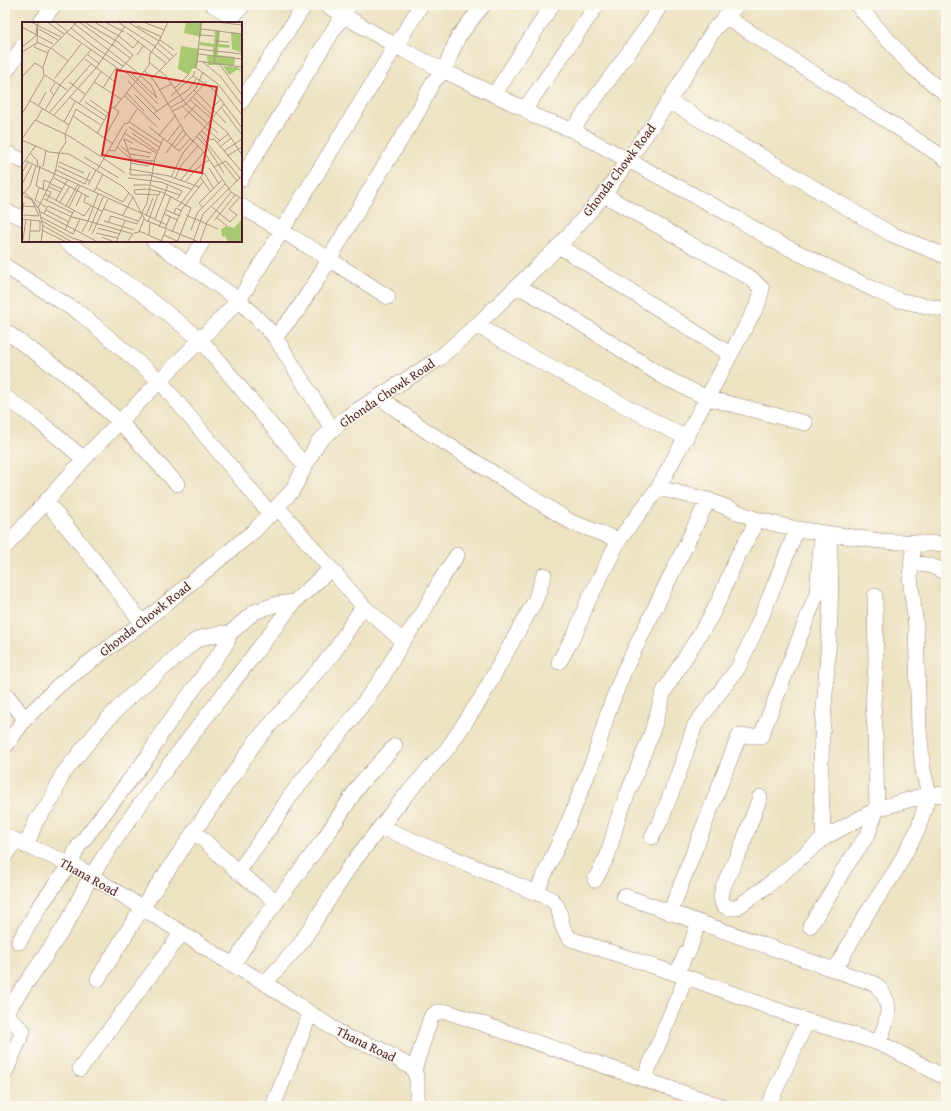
<svg xmlns="http://www.w3.org/2000/svg" width="951" height="1111" viewBox="0 0 951 1111" font-family="'Gentium Book Plus',serif">
<rect width="100%" height="100%" fill="#fbf7ec"/>
<filter id="ink" filterUnits="userSpaceOnUse"><feTurbulence type="fractalNoise" baseFrequency=".025" numOctaves="2"/><feDisplacementMap in="SourceGraphic" scale="8" xChannelSelector="R" yChannelSelector="G"/><feConvolveMatrix kernelMatrix="1 2 1 2 8 2 1 2 1" color-interpolation-filters="sRGB"/></filter>
<filter id="wash" filterUnits="userSpaceOnUse"><feTurbulence type="fractalNoise" baseFrequency=".012" numOctaves="4" result="noise"/><feDisplacementMap in="SourceGraphic" scale="16" xChannelSelector="R" yChannelSelector="G"/><feGaussianBlur stdDeviation="0.9" result="paint"/><feColorMatrix in="noise" values="0 0 0 0 0 0 0 0 0 0 0 0 0 0 0 0 0 1.4 0 .05"/><feComposite in="paint" operator="in"/></filter>
<g filter="url(#wash)">
<rect width="100%" height="100%" fill="#ede3c3"/>
</g>
<g filter="url(#ink)">
<g fill="none" stroke-linecap="round" stroke-linejoin="round">
<!-- minor casing -->
<g stroke="#9c8177" stroke-width="16">
<path id="minor" d="M213,5L233,17
M326,5L396,46L444,71L525,109L534,116L572,130L738,219L774,241L877,291L898,300L946,310
M857,5L912,67L946,94
M725,16L946,159
M40,23L54,5
M228,23L243,5
M5,73L23,46
M494,95L552,5
M669,101L891,234L946,256
M241,102L305,5
M525,109L597,5
M572,130L648,26L660,5
M5,152L23,161
M241,179L349,5
M241,206L329,259L388,297
M5,211L23,218
M65,241L144,295L201,340L305,466
M154,241L239,300L262,323L275,337L333,430
M559,246L730,354
M188,265L203,241
M5,266L81,314L160,381L271,515
M518,286L568,315L662,376L707,398L805,423
M477,325L519,350L686,438
M5,331L68,376L120,422L177,484
M275,337L296,312L317,280L372,186L419,110L433,82L444,71L458,37L483,5
M5,397L35,418L84,459
M379,397L428,432L571,522L619,540
M658,488L708,500L755,519L797,529L880,541L946,544
M46,501L110,580L142,623
M278,508L363,606L403,641
M5,547L93,449L239,300L421,5
M912,562L931,566L946,572
M227,636L254,612L277,604L294,602L331,569
M559,662L576,632L587,603L619,540L658,488L758,304L762,289L752,279L604,195
M5,693L25,719
M5,747L25,719L59,685L142,623L254,531L292,491L318,442L348,416L437,360L477,325L559,246L604,195L669,101L715,28L737,5
M760,797L741,848L723,887L721,897L723,905L730,908H736L767,886L824,838L877,809L929,794L923,770L919,729L916,627L910,576L914,543
M381,827L536,893C571,901 552,922 571,939L695,980L807,1021L873,1041L890,1048L946,1078
M195,832L238,872L277,902
M5,836L79,868L233,965L265,983L346,1037L378,1048L409,1066L414,1070L417,1079V1097L420,1106
M652,837L661,820L678,775L695,725L738,668L761,618L797,529
M824,838C821,804 820,771 822,737C826,671 834,606 829,539
M5,856L14,841
M238,872L275,820L290,796L351,720L382,678L403,641L421,616L440,581L457,555
M595,880L608,855L618,818L651,735L664,691L710,618L721,596L736,559L752,531L755,519
M536,893L568,823L595,756L608,712L624,671L708,500
M624,896L875,984C896,1004 887,1019 879,1043
M670,913L739,736H761L817,593L822,533
M810,926L832,891L842,872L868,834L877,809L875,729L873,705L876,664L875,596
M19,942L38,909L70,864L78,847L149,755L162,732L222,650L228,640L224,633L201,638L195,641L127,699L104,723L62,775L52,799L36,821L26,846
M233,965L256,929L324,839L360,784L395,746
M835,970L864,918L896,870L918,829L929,794L946,795
M677,974L686,953L689,951L698,923
M98,979L142,908L256,741L334,652L363,606
M265,983L301,943L350,866L404,797L448,748L480,700L512,642L535,601L544,575
M80,1069L182,933
M414,1070L431,1017L437,1012H448L721,1106
M5,1073L23,1031L5,1014C25,984 47,955 66,924C76,908 82,891 92,875C152,781 227,692 294,602
M644,1079L686,977
M273,1106L310,1014
M768,1106L807,1021"/>
</g>
<!-- minor -->
<use href="#minor" stroke="#fff" stroke-width="15"/>
</g>
</g>
<g text-anchor="middle" dominant-baseline="central" stroke-width="3" stroke-linejoin="round" paint-order="stroke">
<!-- street labels -->
<g font-size="13" fill="#4a1f2b" stroke="#fbf7ec">
<text transform="translate(619 170) rotate(-53)">Ghonda Chowk Road</text>
<text transform="translate(387 393) rotate(-34)">Ghonda Chowk Road</text>
<text transform="translate(145 619) rotate(-38)">Ghonda Chowk Road</text>
<text transform="translate(89 877) rotate(29)">Thana Road</text>
<text transform="translate(366 1044) rotate(26)">Thana Road</text>
</g>
</g>
<!-- overview -->
<g transform="translate(22 22)">
<rect width="220" height="220" fill="#ede3c3"/>
<path d="M164,0H180L179,15L162,11ZM193,8L198,9L197,22L208,23L207,26L196,25V33L213,35L212,43H186L185,34H191V25L177,23L178,20L192,22ZM209,10L220,12V31L210,27ZM159,24L177,27L175,46L170,47L167,53L156,47ZM201,44L215,45L220,49L215,48L207,53ZM220,197V220H206L203,214L200,215L199,207L205,204L212,206Z" fill="#a9c971"/>
<path fill="none" stroke="#ac9586" stroke-width="1" d="M9,0L39,15M25,0L42,12M33,0L45,9M50,0L119,53M57,0L91,24M62,0L96,20L111,33L98,48M72,0L97,14L111,26L117,19M83,0L102,10M96,0L134,25M106,0L137,19M121,0L142,8M179,0L175,39L220,45M194,0L220,3M115,4L140,15M0,5L31,22M49,6L71,24L101,44M17,7L36,18M179,7L220,12M44,10L98,48L104,50L136,82M105,11L145,42M178,13L192,14M138,18L152,28M195,19L207,20M15,20L28,26M136,21L151,34M91,23L108,36M0,25L14,14L15,3M12,25L26,31M133,25L148,38M29,26L46,39M176,27L220,32M0,30L15,21L16,0M176,32L220,37M66,33L78,42M115,33L122,23M63,37L93,60M175,39L173,45L196,62L220,93M181,40L199,55L220,83M128,41L144,54L164,82L196,111M192,42L196,9M198,43L220,73M74,46L103,4M123,49L133,60L164,112L182,130L209,170L220,177M173,49L171,54L191,67L220,106M110,52L135,76L129,63L119,54M23,53L45,68M0,55L13,41L21,46M33,56L59,22M130,56L155,31M106,59L135,89M47,60L64,73M72,60L99,77M81,66L94,46M153,66L167,52M137,68L149,62M172,68L204,101M105,71L122,89M32,73L28,69L33,61M113,73L138,98M103,74L135,105M149,74L171,54M47,75L82,98M171,75L191,94M7,78L47,103M68,78L86,91M168,78L205,110L220,133M63,80L84,94M57,82L79,50M145,82L166,68L175,56M17,83L24,70M149,85L162,78L174,66L181,50M161,85L198,119M199,85L220,113M190,86L199,77M23,88L38,63L69,28M151,89L164,82L184,60M27,91L69,42M0,92L22,54L21,45L27,28L55,0M131,92L145,82M32,93L74,46M51,94L91,122M162,96L174,83M14,98L21,86M42,100L53,80M107,100L139,121M107,105L137,125M127,105L157,129L168,117M179,108L189,118L192,117L220,150M102,111L134,131M110,111L135,129M177,111L215,159M75,112L89,86L93,85L127,43L128,32L137,19L146,0M137,113L154,93M175,115L185,125L202,151M82,116L97,90L92,86M0,117L13,98L47,114L81,136M0,118L27,130L47,132L100,164L111,175L123,198L177,220M145,120L158,103M111,121L102,117L109,137L132,139M195,121L206,112M99,124L108,132L128,135M95,125L109,137L108,153M198,125L209,116M107,126L129,131M152,126L164,112M87,128L93,129L105,107M202,129L220,117M8,131L15,138L16,144M144,131L161,108M205,134L220,125M62,135L97,156M81,136L103,151M4,139L119,191M37,140L62,151M108,141L126,144L130,139M0,143L14,123M18,144L14,164L25,169M36,144L68,159M21,145L24,128M192,145L204,139L218,156M187,146L197,162M107,147L147,154L177,165M34,148L63,162L68,150M75,148L102,102L106,101L115,87M0,151L6,140M33,151L37,131L44,120L43,112L54,87L79,103M33,151L23,172L62,194L69,184M108,153H128L169,167M149,155L161,131L202,82M178,155L189,170M32,156L67,175M106,156L139,160L160,169L158,173M153,156L160,142L176,124M159,158L182,130M164,159L174,147L187,138M0,162L10,143M29,162L40,167M66,163L74,148M111,163H127M128,163L158,173L155,177M27,165L39,170M17,166L13,178L24,185M74,166L101,180L107,171M21,168L22,158L29,161M0,169L10,177L17,187L21,205L19,220M72,170L81,152M138,170L137,173L113,172L112,168L124,167L135,169L140,170L169,186L155,220M76,172L66,199L111,212L105,220M0,173L8,164L14,144M64,173L62,180L80,189M2,174L10,178L17,194M22,177L51,191M25,178L29,170L25,168M34,178L46,157M38,180L48,164M2,184L14,185M44,184L56,162M54,184L60,171M47,185L58,163M156,185L182,151L192,167M190,185L208,200L215,193L207,187L217,176M16,186L23,172M181,186L177,181L200,158M82,187L116,199M24,188L47,200M144,188L158,194M17,189L76,220M22,191L26,184L50,195L66,199L60,210M120,191L145,203M152,191L154,186L160,189M119,192L125,181L133,136L141,117M142,192L156,198M0,193L17,194M0,193L2,180M101,193L111,175M164,193L196,207M124,194L131,176M19,195L51,212L58,197M195,196L205,204M0,197L18,199V209H8M133,197L146,163M193,198L213,173M20,199L50,216L64,220M82,199L112,208M126,200L136,173M86,201L89,194L115,202L120,193M20,203L50,220M137,205L149,174M76,206L98,212M143,207L148,195M20,208L44,220M43,208L52,188M169,208L176,190L203,162M67,209L81,175M117,209L142,220M150,210L160,187L181,160M74,211L96,216M112,211L117,210L122,197M70,212L86,177M127,213L128,201M142,213L155,219M80,215L92,220M1,218L4,197M139,219L144,208M7,220L9,198M94,220L103,199M171,220L181,192L220,154M178,220L185,200L209,170"/>
<path fill="#d62828" fill-opacity="0.15" stroke="#d62828" stroke-width="2" d="M95,48L195,65L180,151L80,133Z"/>
<rect width="220" height="220" fill="none" stroke="#4a1f2b" stroke-width="2"/>
</g>
<!-- margin -->
<rect width="951" height="1111" fill="none" stroke="#fbf7ec" stroke-width="20"/>
</svg>
